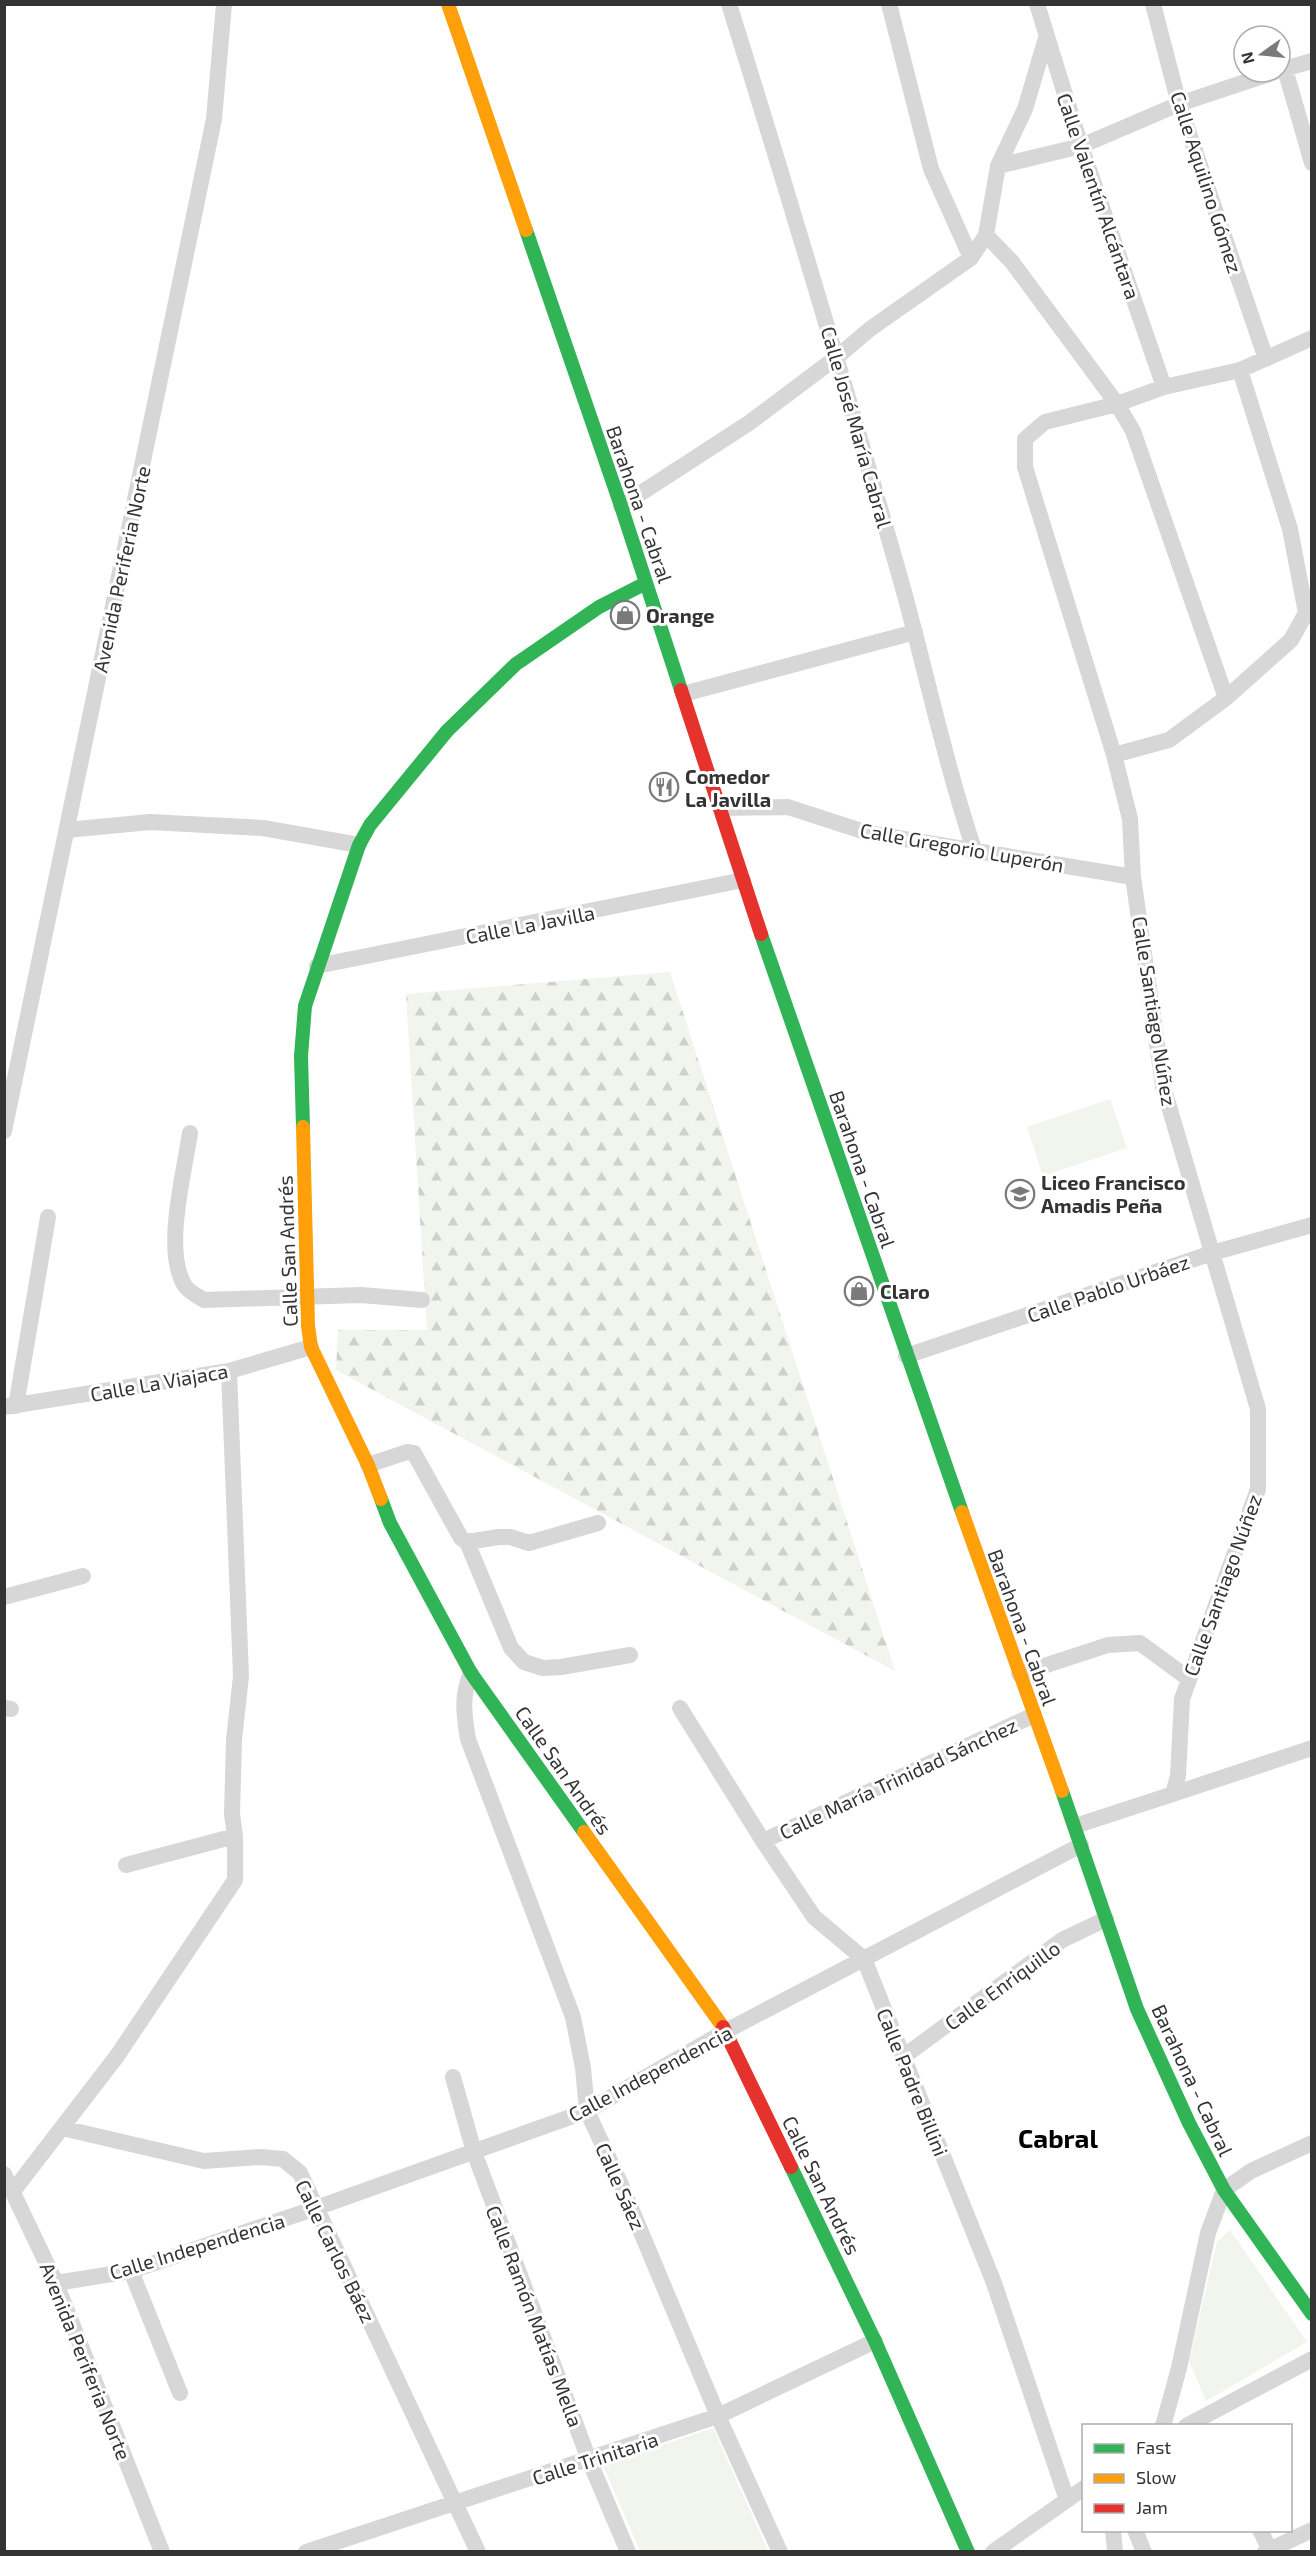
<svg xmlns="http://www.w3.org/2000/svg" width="1316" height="2556" viewBox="0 0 1316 2556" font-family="'Exo 2',sans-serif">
<defs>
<pattern id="forest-firs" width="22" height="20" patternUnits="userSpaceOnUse" patternTransform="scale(1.5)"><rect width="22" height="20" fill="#f1f5ed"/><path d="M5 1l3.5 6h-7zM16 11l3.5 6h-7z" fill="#cfd2cc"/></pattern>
</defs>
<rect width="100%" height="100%" fill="#fff"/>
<!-- forest -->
<path fill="url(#forest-firs)" d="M670,972L895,1671L336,1370L338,1330H427L406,994Z"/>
<!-- park -->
<path fill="#f1f5ed" d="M1110,1099L1127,1148L1043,1176L1027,1127Z
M1230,2230L1307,2342L1206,2401L1189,2361L1217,2242Z
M713,2428L768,2551H640L603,2465Z"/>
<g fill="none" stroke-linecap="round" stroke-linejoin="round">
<!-- street -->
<path stroke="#d7d7d7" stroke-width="16" d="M729,4C789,196 846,388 901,581C926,671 945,763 975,852
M889,4L931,169L971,258
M1037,4L1081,146L1164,387
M1153,4L1179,104L1266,359
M1285,69L1312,163
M1280,70L1312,61
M998,166L1081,146L1179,104L1275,72
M986,235L1012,262L1117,404L1133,431L1226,698
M621,506L749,423L837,357L870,329L971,258L986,235L998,166L1025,109L1046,38
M683,694L915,632
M1114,755L1169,740L1226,698L1291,640L1306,613L1290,529L1240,370
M721,808L788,807L868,833L1133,877
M67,830L150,822L263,828L359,845
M317,966L743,880
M4,1131L214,119L224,4
M190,1133C184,1174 163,1252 185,1286C189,1292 198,1296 204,1300L361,1295L422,1300
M906,1356L1212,1253L1312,1225
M16,1406L48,1217
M4,1407L229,1371L311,1347
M368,1465L407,1452L414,1453L461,1538L467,1542L499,1537H510L529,1543L598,1523
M467,1542L511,1648L524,1662L543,1668L561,1667L630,1655
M4,1597L83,1576
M471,1673C461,1696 464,1715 468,1739L573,2017L583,2068L587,2111L623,2189L718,2416L780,2552
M1019,1674L1108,1645L1140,1643L1189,1679
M4,1708L11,1709
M680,1708L763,1841L814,1917L864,1959L994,2283L1067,2500
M1173,1794L1312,1748
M1075,1826L1173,1794L1178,1776L1182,1699L1258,1489V1409L1163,1086L1133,877L1130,819L1114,755L1025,467V439L1045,422L1117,404L1164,387L1240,370L1312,338
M763,1841L1034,1715
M126,1865L235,1836
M903,2057L1062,1940L1106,1919
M453,2077L474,2152L589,2460L628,2552
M62,2128L204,2161L261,2157L283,2159L300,2173L478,2552
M4,2174L56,2283L162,2552
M14,2190L117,2056L235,1880V1836L232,1814L234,1740L241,1676L229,1371
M131,2271L180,2393
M56,2283L131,2271L316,2208L587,2111L726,2031L1081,1845
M1163,2426L1179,2368L1208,2233L1224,2190L1251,2171L1312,2143
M1186,2426L1312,2359
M1113,2530L1115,2552
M1135,2530L1144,2552
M1260,2530L1271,2552
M306,2552L718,2416L875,2341
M993,2552L1084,2488
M1265,2552L1312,2530"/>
<!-- fast -->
<path stroke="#30b455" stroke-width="14" d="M526,230L621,506L681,690
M761,934L962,1512
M303,1127L301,1056L305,1006L359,845L370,825L447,731L516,664L599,607L646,583
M381,1499L390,1523L471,1673L584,1832
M1062,1791L1137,2009L1189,2123L1224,2190L1312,2314
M791,2167L875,2341L968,2552"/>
<!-- slow -->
<path stroke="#ff9f0a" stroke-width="14" d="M448,4L526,230
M303,1127L308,1326L311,1347L368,1465L381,1499
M962,1512L1062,1791
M584,1832L723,2027"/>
<!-- jam -->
<path stroke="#e5322d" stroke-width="14" d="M681,690L761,934
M723,2027L791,2167"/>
</g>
<!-- icons -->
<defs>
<g id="shop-ring" transform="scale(1.5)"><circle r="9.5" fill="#fff" stroke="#7a7a7a" stroke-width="1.5"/><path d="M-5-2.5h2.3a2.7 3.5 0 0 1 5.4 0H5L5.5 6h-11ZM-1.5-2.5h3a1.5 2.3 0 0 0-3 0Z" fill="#7a7a7a"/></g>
<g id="restaurant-ring" transform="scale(1.5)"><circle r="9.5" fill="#fff" stroke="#7a7a7a" stroke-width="1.5"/><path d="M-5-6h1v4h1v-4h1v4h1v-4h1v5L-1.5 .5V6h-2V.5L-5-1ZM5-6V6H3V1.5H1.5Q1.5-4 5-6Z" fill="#7a7a7a"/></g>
<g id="school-ring" transform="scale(1.5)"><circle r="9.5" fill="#fff" stroke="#7a7a7a" stroke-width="1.5"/><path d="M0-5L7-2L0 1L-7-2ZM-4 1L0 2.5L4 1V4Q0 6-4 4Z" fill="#7a7a7a"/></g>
</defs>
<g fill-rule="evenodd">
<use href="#shop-ring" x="625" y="615"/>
<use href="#restaurant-ring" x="664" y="787"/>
<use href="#school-ring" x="1020" y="1194"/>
<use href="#shop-ring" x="859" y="1291"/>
</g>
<g text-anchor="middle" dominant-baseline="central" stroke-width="6" stroke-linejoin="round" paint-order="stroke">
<!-- street labels -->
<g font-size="20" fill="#333" stroke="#fff">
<text transform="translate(1207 182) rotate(72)">Calle Aquilino Gómez</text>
<text transform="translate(1099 196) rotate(71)">Calle Valentín Alcántara</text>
<text transform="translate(857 427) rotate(74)">Calle José María Cabral</text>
<text transform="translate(640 504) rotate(71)">Barahona - Cabral</text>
<text transform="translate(121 569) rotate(-78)">Avenida Periferia Norte</text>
<text transform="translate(962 847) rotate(10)">Calle Gregorio Luperón</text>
<text transform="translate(530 924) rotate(-11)">Calle La Javilla</text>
<text transform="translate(1155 1011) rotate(81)">Calle Santiago Núñez</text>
<text transform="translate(863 1169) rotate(71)">Barahona - Cabral</text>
<text transform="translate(287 1251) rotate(-92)">Calle San Andrés</text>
<text transform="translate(1108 1288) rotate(-19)">Calle Pablo Urbáez</text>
<text transform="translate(159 1382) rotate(-10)">Calle La Viajaca</text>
<text transform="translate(1222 1585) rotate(-70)">Calle Santiago Núñez</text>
<text transform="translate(1023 1627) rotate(70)">Barahona - Cabral</text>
<text transform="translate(564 1770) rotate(55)">Calle San Andrés</text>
<text transform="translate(898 1778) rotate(-25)">Calle María Trinidad Sánchez</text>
<text transform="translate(1002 1985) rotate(-36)">Calle Enriquillo</text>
<text transform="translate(650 2073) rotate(-28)">Calle Independencia</text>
<text transform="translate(1193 2080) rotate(65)">Barahona - Cabral</text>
<text transform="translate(913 2082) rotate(68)">Calle Padre Billini</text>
<text transform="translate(822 2185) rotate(64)">Calle San Andrés</text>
<text transform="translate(621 2186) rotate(66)">Calle Sáez</text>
<text transform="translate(197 2246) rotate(-17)">Calle Independencia</text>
<text transform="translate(336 2251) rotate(64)">Calle Carlos Báez</text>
<text transform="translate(535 2316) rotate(69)">Calle Ramón Matías Mella</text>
<text transform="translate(86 2361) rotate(68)">Avenida Periferia Norte</text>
<text transform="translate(595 2458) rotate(-18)">Calle Trinitaria</text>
</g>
<!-- poi labels -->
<g font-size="20" font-weight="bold" fill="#333" stroke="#fff" text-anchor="start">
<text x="646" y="615">Orange</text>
<text x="685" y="776">Comedor<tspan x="685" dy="23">La Javilla</tspan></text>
<text x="1041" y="1182">Liceo Francisco<tspan x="1041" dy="23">Amadis Peña</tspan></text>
<text x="880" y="1291">Claro</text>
</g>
<!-- district labels -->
<g font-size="26" font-weight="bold" fill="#000" stroke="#fff">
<text x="1058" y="2137">Cabral</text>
</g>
</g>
<!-- border -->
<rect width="1316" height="2556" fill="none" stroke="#333333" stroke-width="12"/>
<!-- legend -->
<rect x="1082" y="2424" width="210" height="108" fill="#ffffff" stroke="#adadad" stroke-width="1.5"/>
<rect x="1094" y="2444" width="30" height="9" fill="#30b455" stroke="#adadad" stroke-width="1.5"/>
<text x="1136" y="2454" font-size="18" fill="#333333">Fast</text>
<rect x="1094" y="2474" width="30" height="9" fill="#ff9f0a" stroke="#adadad" stroke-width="1.5"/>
<text x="1136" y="2484" font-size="18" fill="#333333">Slow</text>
<rect x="1094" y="2504" width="30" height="9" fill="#e5322d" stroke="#adadad" stroke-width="1.5"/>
<text x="1136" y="2514" font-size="18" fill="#333333">Jam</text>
<!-- north arrow -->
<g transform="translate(1262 54) rotate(255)"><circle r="28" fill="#ffffff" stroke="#adadad" stroke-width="1.5"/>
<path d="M0-4.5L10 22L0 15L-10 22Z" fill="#7a7a7a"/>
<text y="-9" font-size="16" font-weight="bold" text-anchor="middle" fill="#333333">N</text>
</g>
</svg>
